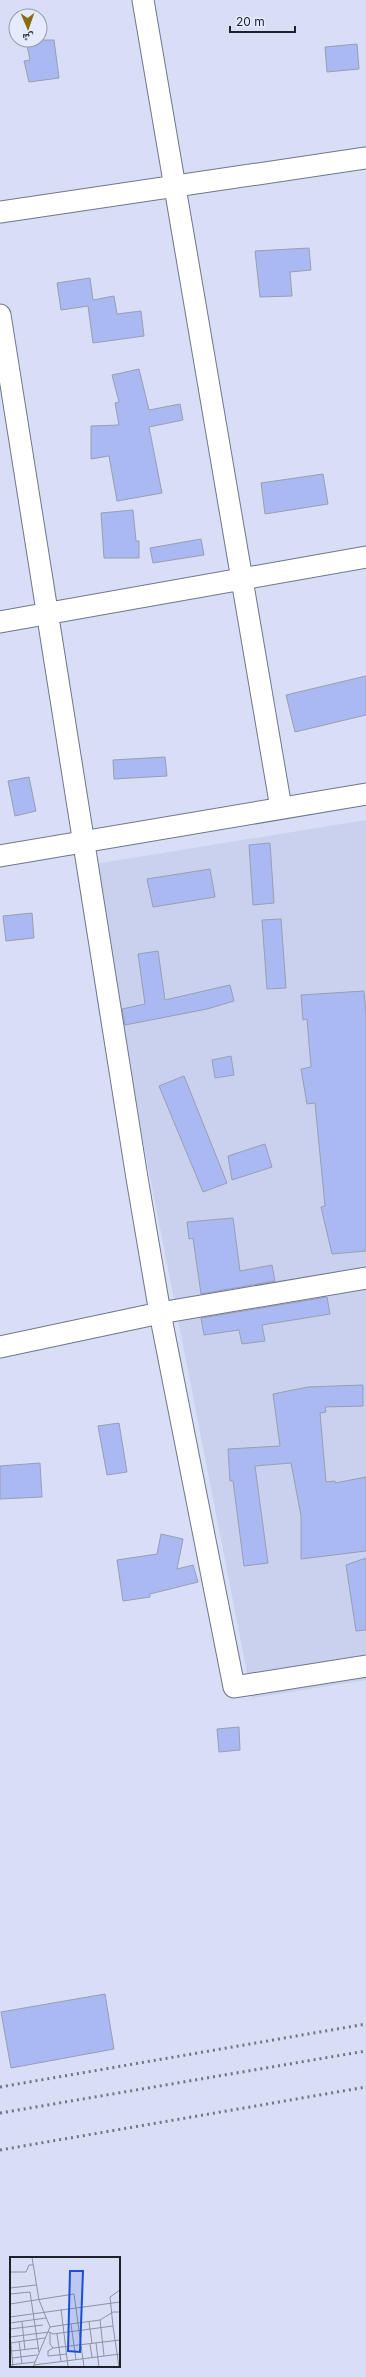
<svg xmlns="http://www.w3.org/2000/svg" width="366" height="2377" viewBox="0 0 366 2377" font-family="Inter,'Noto Naskh Arabic',sans-serif">
<rect width="100%" height="100%" fill="#d7def5"/>
<!-- built -->
<path fill="#c9d1ef" d="M366,820V1680L252,1698L89,865Z"/>
<!-- building -->
<path fill="#aab9f1" stroke="#989eb4" d="M26,40H54L59,78L29,82L24,61L30,60Z
M357,44L359,69L327,72L325,47Z
M309,248L311,270L290,272L292,296L260,297L255,251Z
M90,278L93,300L114,296L117,314L141,311L144,336L93,343L88,306L61,310L57,283Z
M139,369L149,410L180,404L183,420L149,427L162,493L117,501L109,456L91,459V426L119,425L115,403L119,402L112,375Z
M323,474L328,504L265,514L261,483Z
M133,510L136,541H139V558H104L101,513Z
M201,539L204,555L153,563L150,548Z
M366,676V715L295,732L286,695Z
M165,757L167,776L114,779L113,760Z
M29,777L36,811L15,816L8,781Z
M270,843L274,903L253,905L249,845Z
M210,869L215,897L153,907L147,879Z
M32,913L34,938L6,941L3,916Z
M281,919L286,988L267,989L262,920Z
M158,951L165,1000L230,985L234,1001L207,1009L125,1025L122,1009L145,1004L138,954Z
M364,991L366,1016V1251L332,1254L321,1207L325,1206L315,1103L307,1104L301,1069L311,1067L307,1019L303,1020L301,995Z
M231,1056L234,1075L215,1078L212,1060Z
M184,1076L227,1183L203,1192L159,1086Z
M265,1144L272,1167L232,1180L228,1156Z
M233,1218L240,1271L272,1265L275,1281L201,1294L193,1238L189,1239L187,1222Z
M327,1297L330,1314L262,1325L265,1341L242,1344L239,1330L204,1335L201,1318Z
M363,1385V1406L325,1407L326,1412L320,1413L326,1482L335,1481V1483L366,1477V1551L301,1559V1516L291,1463L255,1466L268,1563L244,1566L233,1481H230L228,1449L280,1446L273,1394L308,1387Z
M119,1423L127,1472L107,1475L98,1426Z
M40,1463L42,1497L0,1499V1466Z
M161,1534L183,1539L177,1569L193,1565L198,1582L150,1594V1597L123,1601L117,1560L157,1554Z
M366,1558V1630L356,1631L346,1565Z
M239,1727L240,1750L219,1752L217,1729Z
M105,1994L114,2049L11,2068L1,2012Z"/>
<g fill="none" stroke-linecap="round" stroke-linejoin="round">
<!-- minor casing -->
<g stroke="#70768a" stroke-width="23">
<path id="minor" d="M143,0L281,808
M0,212L366,158
M0,315L137,1178L160,1313L234,1687L366,1666
M0,622L366,557
M0,856L366,794
M0,1347L160,1313L366,1278"/>
</g>
<!-- minor -->
<use href="#minor" stroke="#fff" stroke-width="21"/>
<!-- rail -->
<path stroke="#707584" stroke-width="3" stroke-dasharray="2 4" stroke-linecap="butt" d="M0,2087L366,2024
M0,2113L366,2051
M0,2150L366,2087"/>
</g>
<!-- overview -->
<g transform="translate(10 2257)">
<rect width="110" height="110" fill="#d7def5"/>
<path fill="none" stroke="#8d92a4" stroke-width="1" d="M22,0L29,43L40,70L23,110M0,15H16L19,8H23M0,31L26,28M0,37L20,35L29,95M0,47L64,37L74,110M51,52L53,68L90,63M0,60L110,45M12,65L15,93M79,65L82,86M0,66L36,61M61,67L66,103M103,69L100,40L110,33M40,70L53,68L58,110M0,72L33,68M40,75V87L43,91L110,83M0,77L3,110M47,77L51,104M0,80L39,75L43,77L103,69L109,110M9,84L12,107M0,86L35,81M86,86L89,110M80,87L82,100M43,91L38,94V99L57,97M2,94L28,91M94,99L90,63L103,55H110M2,101L27,98M0,108L25,105M24,108L110,97"/>
<path fill="#1d4ed8" fill-opacity="0.15" stroke="#1d4ed8" stroke-width="2" d="M60,14H73L70,95L58,94Z"/>
<rect width="110" height="110" fill="none" stroke="#1f212a" stroke-width="2"/>
</g>
<!-- north arrow -->
<g transform="translate(28 28) rotate(178)"><circle r="19" fill="#e5ebfe" stroke="#969aa9"/>
<path d="M0-3L7 15L0 10L-7 15Z" fill="#8c6b0d"/>
<text y="-6" font-size="11" font-weight="bold" text-anchor="middle" fill="#1f212a">ش</text>
</g>
<!-- scale -->
<path d="M230 26v6h65v-6" fill="none" stroke="#1f212a" stroke-width="2"/>
<text x="236" y="26" font-size="12" fill="#1f212a" stroke="#e5ebfe" stroke-width="3" paint-order="stroke">20 m</text>
</svg>
